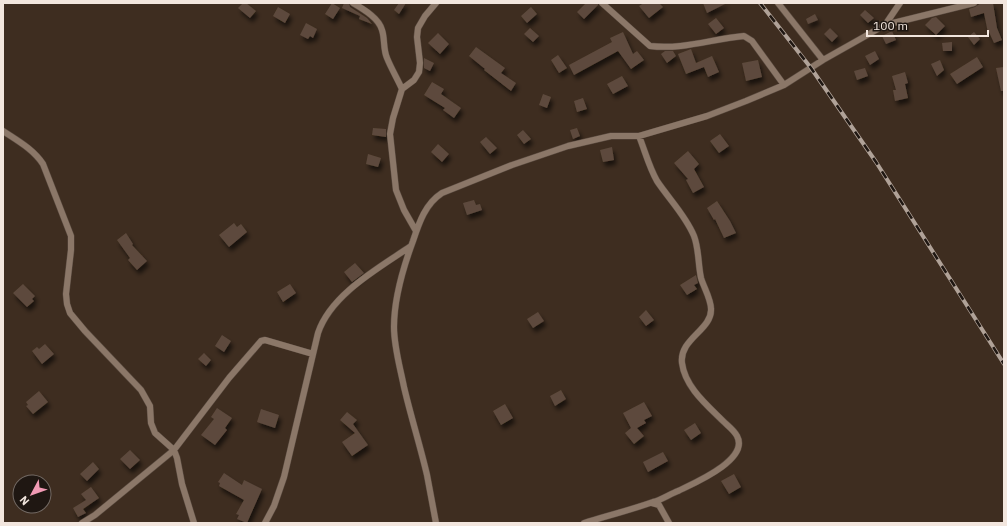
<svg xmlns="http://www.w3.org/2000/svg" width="1007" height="526" viewBox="0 0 1007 526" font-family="'IBM Plex Sans',sans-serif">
<defs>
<filter id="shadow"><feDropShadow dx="2.5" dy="4.5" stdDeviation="2" flood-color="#0009"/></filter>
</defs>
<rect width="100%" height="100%" fill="#3e2d20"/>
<!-- building -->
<path fill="#5d4a3c" filter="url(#shadow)" d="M243,3H246L256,11L250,18L238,8Z
M332,3L340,8L333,19L325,14Z
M344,3H349L350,7L367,18L372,24L359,19L360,16L342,8Z
M399,3H406L399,14L394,10Z
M586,3H598V5L584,19L577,12Z
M644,3H659L663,7L649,18L639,6Z
M703,3H727L707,13Z
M981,3H993L997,28L1002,40L994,43L989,32L988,33L984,13L971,17L969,9L975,7Z
M278,7L290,14L285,23L273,16Z
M531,7L537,14L527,23L521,16Z
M865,10L874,18L868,23L860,15Z
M815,14L818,20L808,24L806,19Z
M936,17L945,26L936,35L925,25L932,18Z
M716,18L724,28L716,34L708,24Z
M306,23L317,29L313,38L310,36L308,39L300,35Z
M530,28L539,36L533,42L524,34Z
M830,28L838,36L832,42L824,34Z
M892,31L896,40L886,44L882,36Z
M623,32L633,54L637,51L644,60L631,69L618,51L574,75L569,65L612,42L610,38Z
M974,32L980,39L974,45L968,37Z
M438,33L449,44L440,54L428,43Z
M952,42V51H943L942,43Z
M476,47L505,68L501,73L516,83L511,91L484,70L485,69L469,56Z
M691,49L696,63L712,56L719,72L708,77L704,67L686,74L678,54Z
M665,51H673L676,56L667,63L661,54Z
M875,51L879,59L870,65L865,56Z
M558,55L567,68L559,73L551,60Z
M977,57L983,67L957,84L950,74Z
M424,58L434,63L430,71L424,68Z
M758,60L762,77L746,81L742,63Z
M940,60L944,70L937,76L931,64Z
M1004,67V91H1001L996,68Z
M865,68L868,76L857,80L854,71Z
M905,72L908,83L905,84L908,98L895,101L893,90H896L892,76Z
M622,76L628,86L613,94L607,84Z
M432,82L444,89L441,94L461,108L454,118L443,110L445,108L424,95Z
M543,94L551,97L547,108L539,105Z
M583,98L587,109L577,112L574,101Z
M373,128L386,129V137L372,135Z
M577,128L580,136L573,139L570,130Z
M523,130L531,139L524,144L517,135Z
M720,134L729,146L719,153L710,141Z
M486,137L497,148L490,154L480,142Z
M438,144L449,154L442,162L431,152Z
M612,147L614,160L603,162L600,150Z
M688,151L699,164L694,169L704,187L693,193L686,180L688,179L674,163Z
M368,154L381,158L378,167L366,164Z
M474,200L476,205L480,204L482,210L467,215L463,203Z
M717,201L730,221L736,233L724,238L715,219L714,220L707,208Z
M234,223L237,227L241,224L247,232L229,247L219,235Z
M126,233L133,244L132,245L147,261L137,270L128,260L130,258L117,240Z
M355,263L364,273L352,282L344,272Z
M696,275L698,283L694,285L697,289L687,295L680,285Z
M23,284L35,296L32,299L34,301L27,307L13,293Z
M290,284L296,293L283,302L277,292Z
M646,310L654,320L646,326L639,317Z
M538,312L544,321L533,328L527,319Z
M222,335L231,341L224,352L215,346Z
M45,344L54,354L42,364L32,351L37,347L39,349Z
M204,353L211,360L206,366L198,359Z
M561,390L566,399L555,406L550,396Z
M39,391L48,402L33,414L26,406L28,405L26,402Z
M644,402L652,416L644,420L646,423L637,428L644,436L634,444L625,433L631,428L623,413Z
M505,404L513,418L501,425L493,411Z
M217,408L232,418L225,428L227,430L215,445L201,435L214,419L211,417Z
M261,409L279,415L275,428L257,422Z
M347,412L357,420L353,424L368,445L352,456L342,442L355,433L340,420Z
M695,423L701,433L691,440L684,430Z
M130,450L140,460L130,469L120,459Z
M663,452L668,461L648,472L643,462Z
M93,462L99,469L87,481L80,474Z
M224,473L242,485L244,480L262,489L247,523L237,519L239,515L236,514L244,500L219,486L220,483L218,482Z
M734,474L741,487L729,494L721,481Z
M91,487L99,498L83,509L86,513L78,517L73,508L86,500L81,494Z"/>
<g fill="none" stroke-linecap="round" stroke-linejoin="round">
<!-- street casing -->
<g stroke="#5a4b40" stroke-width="7">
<path id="street" d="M353,3C363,9 379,18 382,30C385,39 383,49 387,58C391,68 397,78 402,89
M602,3L650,46C682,50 712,39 744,36L752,41L784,85
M778,3L823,60
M885,25L900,3
M3,131C18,141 33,149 43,164L71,236V250L66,294L67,304L70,313L85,331L141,390L150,406L151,423L155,433L174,450L177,458L182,484L194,523
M416,231L404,210L396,190L390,134L393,118L402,89L414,80L419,72L420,63L417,37L418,28L425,16L436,3
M652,503L659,505L669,523
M82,523L95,515L174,450L229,378L261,341L265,340L313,354
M265,523L274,506L284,477L318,333C331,294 379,268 411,246
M436,523C433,507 430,491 427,475C420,445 411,417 404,387C400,367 394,347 394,327C394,298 403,268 413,241C419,223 425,204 442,193L512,165L568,146L611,136H639L707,116L746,101L784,85L823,60L885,25L974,3
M584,523C607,516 630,510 653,502C661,500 670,494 678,491C692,484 750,460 737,436C734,430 728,426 723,421C707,405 685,387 682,363C679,339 712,330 711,309C711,299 704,288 701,278C698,264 699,249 694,236C686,216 669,199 657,181C649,167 645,151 639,136"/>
</g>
<!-- street -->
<use href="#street" stroke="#8b7768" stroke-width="6"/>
<!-- rail casing -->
<g stroke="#b0a298" stroke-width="4">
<path id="rail" d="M760,3L811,68L876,162L1004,364"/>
</g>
<!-- rail -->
<use href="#rail" stroke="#1f1712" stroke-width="2.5" stroke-dasharray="8" stroke-linecap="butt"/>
</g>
<!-- border -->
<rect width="1007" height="526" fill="none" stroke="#f2e6de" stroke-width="8"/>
<!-- north arrow -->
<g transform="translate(32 494) rotate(229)"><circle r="19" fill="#1f1712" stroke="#736a64"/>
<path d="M0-3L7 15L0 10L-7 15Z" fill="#f19ab4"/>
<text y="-6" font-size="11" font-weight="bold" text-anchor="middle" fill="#f2e6de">N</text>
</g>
<!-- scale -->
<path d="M867 30v6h121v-6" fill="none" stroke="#f2e6de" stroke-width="2"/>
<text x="873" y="30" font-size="12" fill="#f2e6de" stroke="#1f1712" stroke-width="3" paint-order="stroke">100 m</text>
</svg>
